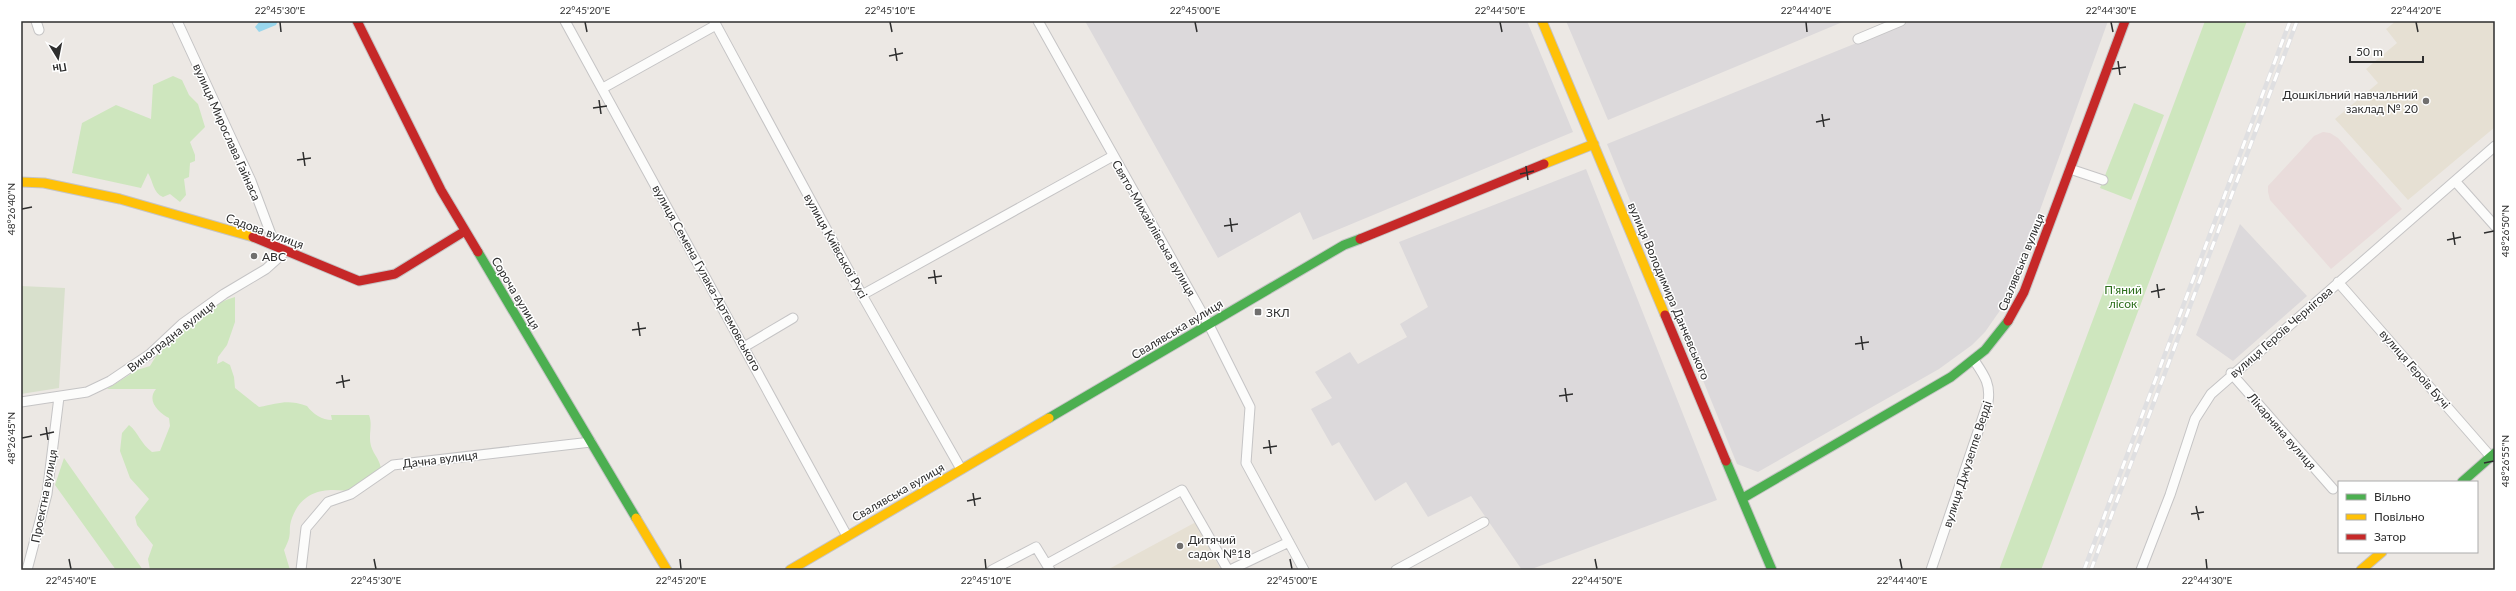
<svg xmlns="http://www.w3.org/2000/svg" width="2516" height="591" viewBox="0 0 2516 591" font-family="Lato,sans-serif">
<rect width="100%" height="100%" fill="#ece8e4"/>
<!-- industrial -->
<path fill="#dcd9db" d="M1085,21H1527L1573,132L1313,240L1300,212L1218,258Z
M1566,21H1845L1608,120Z
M1911,21H2108L2008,299L1985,332L1972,345L1939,369L1758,472L1737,464L1607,144Z
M1586,169L1717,500L1529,570H1522L1471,496L1428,517L1406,482L1375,501L1339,442L1332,446L1311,409L1332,398L1315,372L1350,352L1358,364L1407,337L1400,324L1428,307L1399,242Z
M2240,224L2307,296L2233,361L2196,335Z"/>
<!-- education -->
<path fill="#e6e0d3" d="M2396,21H2495V127L2408,200L2335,119L2378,83L2366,69L2397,43L2386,29Z
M1196,522L1221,570H1107Z"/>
<!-- medical -->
<path fill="#e9dcdb" d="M2323,132L2330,133L2338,138L2402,209L2331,269L2270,200L2268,192V186L2314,136Z"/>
<!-- green -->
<path fill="#cee6be" d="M2205,21H2247L2041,570H1999Z
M173,76L182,80L189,95L198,104L205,127L190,142L195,155V161L190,163L189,177L184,179L186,195L180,202L170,194L163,197C153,193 153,181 148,173L141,188L72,173L82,123L116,105L151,119L153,85Z
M2134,103L2164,115L2131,200L2100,188Z
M235,297V322L227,345L218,357L217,364L223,361L230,365L234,377L235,388L259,407C280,403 287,399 307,406C313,414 322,420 332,420L331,415H369C373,425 368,435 371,446C374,456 382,461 381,473L353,492C327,487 301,489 291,521C288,532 293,534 284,550L290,570H150L148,559L153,545L137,525L135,517L149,499L130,478L120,451L122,433L129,425C138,432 141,444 152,452L160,451L170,426L169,418C159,413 146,401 156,389H107L137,370L150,366C167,336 202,307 235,297Z
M64,458L143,570H116L55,485Z"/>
<!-- cemetery -->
<path fill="#d8e0cc" d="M21,286L65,288L59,388L21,394Z"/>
<!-- water -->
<path fill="#99d6ec" d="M260,21H278L276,25L259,32L255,27Z"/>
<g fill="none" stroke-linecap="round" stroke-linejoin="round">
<!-- street casing -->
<g stroke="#c5c4c5" stroke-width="11">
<path id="street" d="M36,21L39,30
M177,21L251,181L275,245
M565,21L847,536
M714,21L862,295L961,469
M1038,21L1211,329L1250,407L1246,463L1304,570
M1858,39L1901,21
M603,88L716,25
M2070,169L2103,180
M2455,181L2495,226
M2338,282L2491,457
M862,295L1113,156
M744,347L793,318
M2231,373L2333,489
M21,402L87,392L110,381L150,354L182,324L224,294L266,269L286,251
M1047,564L1182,490L1228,570
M27,570L47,494L59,397
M301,570L306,528L328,502L351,494L393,465L591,442
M992,570L1036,547L1050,570
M1230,570L1289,542
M1396,570L1484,522
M1931,570L1988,402C1991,384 1984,375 1974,360
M2141,570L2170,495L2195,419L2211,394L2495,146"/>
</g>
<!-- fast casing -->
<g stroke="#c5c4c5" stroke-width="11">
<path id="fast" d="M478,252L636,518
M1049,418L1344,245L1360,239
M1726,461L1772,570
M2462,482L2495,453
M1743,498L1951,377L1985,350L2008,321"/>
</g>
<!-- slow casing -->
<g stroke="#c5c4c5" stroke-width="11">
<path id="slow" d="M1542,21L1665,315
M1544,164L1594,144
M21,182L44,183L120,199L253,237
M636,518L667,570
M790,570L1049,418
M2361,570L2382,552"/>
</g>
<!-- jam casing -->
<g stroke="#c5c4c5" stroke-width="11">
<path id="jam" d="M357,21L441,190L478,252
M253,237L359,281L395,274L465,231
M1360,239L1544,164
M1665,315L1726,461
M2008,321L2024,292L2125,21"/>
</g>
<!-- street -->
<use href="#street" stroke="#fcfcfb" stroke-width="9"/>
<!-- fast -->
<use href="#fast" stroke="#4caf50" stroke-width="9"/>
<!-- slow -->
<use href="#slow" stroke="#ffc107" stroke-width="9"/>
<!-- jam -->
<use href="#jam" stroke="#c62828" stroke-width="9"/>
<!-- rail casing -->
<g stroke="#dfdfe1" stroke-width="4.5">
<path id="rail" d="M2084,570L2290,21
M2091,570L2297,21"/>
</g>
<!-- rail -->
<use href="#rail" stroke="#fff" stroke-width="3" stroke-dasharray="9" stroke-linecap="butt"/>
</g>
<!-- ticks -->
<path fill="none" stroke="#2e2e2e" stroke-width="1.5" d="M280,22L281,32M585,22L587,32M890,22L892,32M1195,22L1197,32M1500,22L1502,32M1806,22L1807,32M2111,22L2113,32M2416,22L2418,32M895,48L897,61M889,56L903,53M2118,61L2120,75M2112,69L2126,67M599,100L601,114M593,108L607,106M1822,114L1824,127M1816,122L1830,119M303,152L305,166M297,160L311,158M1526,166L1528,180M1520,174L1534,171M22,209L32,207M1230,218L1232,232M1224,226L1238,224M2453,232L2455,245M2484,233L2494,231M2447,240L2461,237M934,270L936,284M928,278L942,276M2157,284L2159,298M2151,292L2165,289M638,322L640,336M632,330L646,328M1861,336L1863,350M1855,344L1869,342M342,375L344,388M336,383L350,380M1565,388L1567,402M1559,396L1573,394M46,427L48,440M40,435L54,432M22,438L32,436M1269,440L1271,454M1263,448L1277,446M2484,463L2494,461M973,493L975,506M967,501L981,498M2196,506L2199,520M2191,514L2204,512M69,559L71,569M374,559L376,569M680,559L681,569M985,559L986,569M1290,559L1292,569M1595,559L1597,569M1900,559L1902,569M2206,559L2207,569"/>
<!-- markers -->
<g fill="#706f6e" stroke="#fff" stroke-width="1.5">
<circle cx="2426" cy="101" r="4"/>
<circle cx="254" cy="256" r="4"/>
<rect x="1254" y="308" width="8" height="8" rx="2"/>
<circle cx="1180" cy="546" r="4"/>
</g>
<g text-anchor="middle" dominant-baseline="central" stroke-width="3" stroke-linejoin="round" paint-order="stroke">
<!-- poi labels -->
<g font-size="12" fill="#2e2e2e" stroke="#fff" text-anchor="start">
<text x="2418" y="94" text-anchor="end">Дошкільний навчальний<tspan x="2418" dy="14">заклад № 20</tspan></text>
<text x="262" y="256">ABC</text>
<text x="1266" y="312">ЗКЛ</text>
<text x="1188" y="539">Дитячий<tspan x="1188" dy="14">садок №18</tspan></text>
</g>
<!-- street labels -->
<g font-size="12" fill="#2e2e2e" stroke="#fff">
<text transform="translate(227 132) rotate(66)">вулиця Мирослава Гайнаса</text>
<text transform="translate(1154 228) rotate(60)">Свято-Михайлівська вулиця</text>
<text transform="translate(265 231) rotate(20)">Садова вулиця</text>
<text transform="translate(836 246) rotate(61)">вулиця Київської Русі</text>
<text transform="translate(2021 262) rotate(-68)">Свалявська вулиця</text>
<text transform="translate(707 278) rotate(61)">вулиця Семена Гулака-Артемовського</text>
<text transform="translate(1669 291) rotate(67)">вулиця Володимира Данчевського</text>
<text transform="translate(516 293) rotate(59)">Сороча вулиця</text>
<text transform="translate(1177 329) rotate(-31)">Свалявська вулиця</text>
<text transform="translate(2281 332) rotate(-41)">вулиця Героїв Чернігова</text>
<text transform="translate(171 336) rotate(-38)">Виноградна вулиця</text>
<text transform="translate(2415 369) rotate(49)">вулиця Героїв Бучі</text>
<text transform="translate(2282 431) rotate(49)">Лікарняна вулиця</text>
<text transform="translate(440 459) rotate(-7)">Дачна вулиця</text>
<text transform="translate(1967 464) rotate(-72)">вулиця Джузеппе Верді</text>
<text transform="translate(898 492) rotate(-30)">Свалявська вулиця</text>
<text transform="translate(44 496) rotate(-79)">Проектна вулиця</text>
</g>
<!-- park labels -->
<g font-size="12" fill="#2c6e1b" stroke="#fff">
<text x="2123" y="289">П'яний<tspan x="2123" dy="14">лісок</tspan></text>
</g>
</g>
<!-- border -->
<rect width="2516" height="591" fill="none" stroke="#ffffff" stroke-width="44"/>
<!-- legend -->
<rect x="2338" y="481" width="140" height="72" fill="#ffffff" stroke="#ababab"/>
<rect x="2346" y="494" width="20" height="6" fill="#4caf50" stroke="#ababab"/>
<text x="2374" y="501" font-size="12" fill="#2e2e2e">Вільно</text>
<rect x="2346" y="514" width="20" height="6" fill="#ffc107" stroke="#ababab"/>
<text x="2374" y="521" font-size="12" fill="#2e2e2e">Повільно</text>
<rect x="2346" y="534" width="20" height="6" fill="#c62828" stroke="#ababab"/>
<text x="2374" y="541" font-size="12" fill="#2e2e2e">Затор</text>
<!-- north arrow -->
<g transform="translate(58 58) rotate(170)" stroke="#ffffff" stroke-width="3" paint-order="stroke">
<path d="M0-3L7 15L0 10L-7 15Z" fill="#2e2e2e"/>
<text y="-6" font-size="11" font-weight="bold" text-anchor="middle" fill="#2e2e2e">Пн</text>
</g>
<!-- scale -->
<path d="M2350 56v6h73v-6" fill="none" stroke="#2e2e2e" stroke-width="2"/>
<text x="2356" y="56" font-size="12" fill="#2e2e2e" stroke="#ffffff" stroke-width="3" paint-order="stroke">50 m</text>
<rect x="22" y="22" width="2472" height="547" fill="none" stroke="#2e2e2e" stroke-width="1.5"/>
<g font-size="10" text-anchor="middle" fill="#2e2e2e">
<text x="280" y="14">22°45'30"E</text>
<text x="585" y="14">22°45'20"E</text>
<text x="890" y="14">22°45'10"E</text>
<text x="1195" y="14">22°45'00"E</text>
<text x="1500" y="14">22°44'50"E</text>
<text x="1806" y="14">22°44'40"E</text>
<text x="2111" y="14">22°44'30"E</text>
<text x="2416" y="14">22°44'20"E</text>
<text transform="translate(11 209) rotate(-90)" y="4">48°26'40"N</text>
<text transform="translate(2505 231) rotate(-90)" y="4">48°26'50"N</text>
<text transform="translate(11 438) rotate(-90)" y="4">48°26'45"N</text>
<text transform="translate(2505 461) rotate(-90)" y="4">48°26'55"N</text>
<text x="71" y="584">22°45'40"E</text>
<text x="376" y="584">22°45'30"E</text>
<text x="681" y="584">22°45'20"E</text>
<text x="986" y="584">22°45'10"E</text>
<text x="1292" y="584">22°45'00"E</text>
<text x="1597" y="584">22°44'50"E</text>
<text x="1902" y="584">22°44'40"E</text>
<text x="2207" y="584">22°44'30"E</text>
</g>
</svg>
